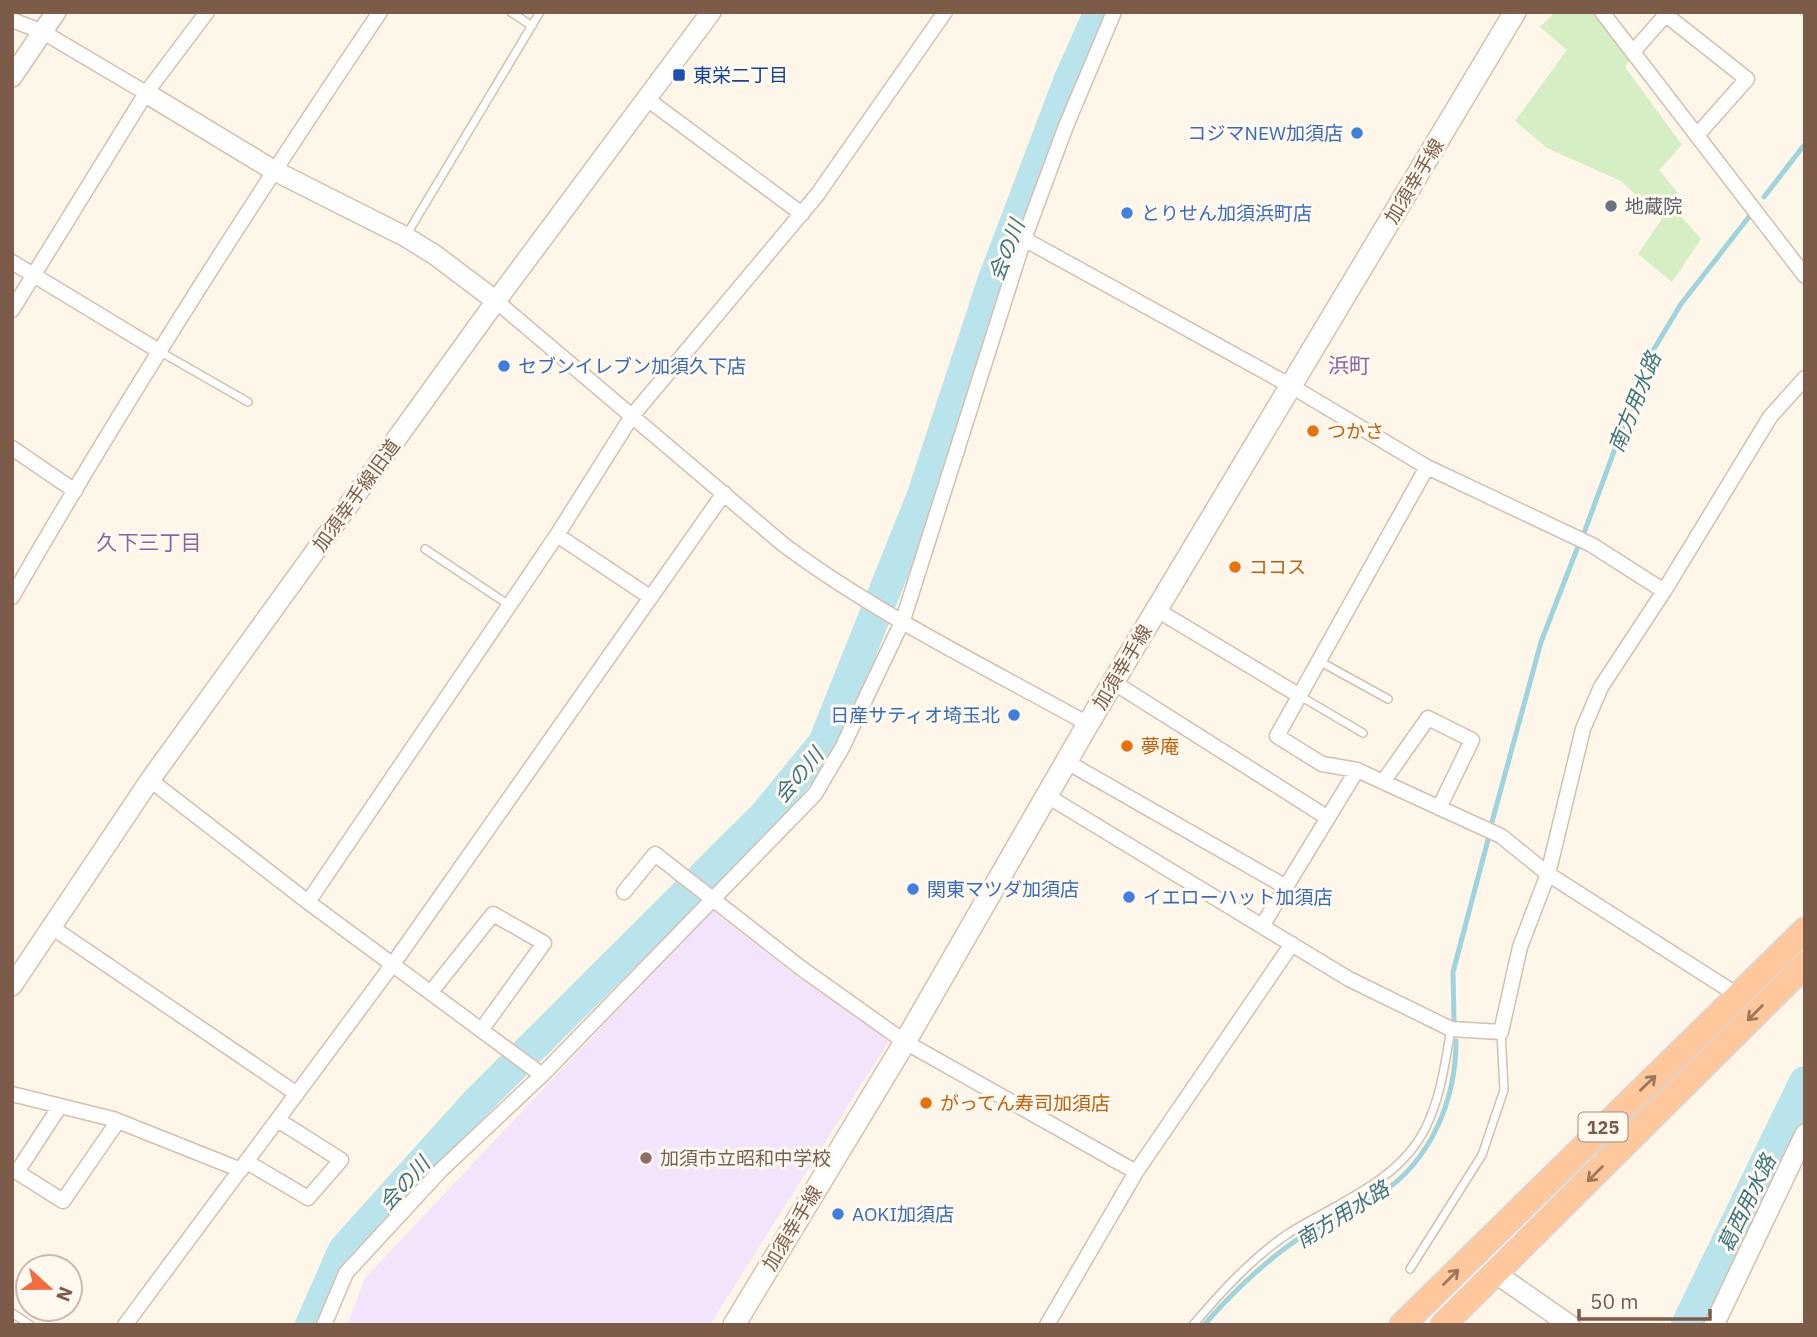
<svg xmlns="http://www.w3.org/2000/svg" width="1817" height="1337" viewBox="0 0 1817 1337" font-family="'IBM Plex Sans','Noto Sans JP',sans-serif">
<rect width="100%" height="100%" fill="#fef6e8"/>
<!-- education -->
<path fill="#f3e4fb" d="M712,910L798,977L890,1039L710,1325H347L365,1278Z"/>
<!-- green -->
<path fill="#d5eec4" d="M1555,12H1592L1630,60L1625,67L1682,145L1659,170L1677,192L1670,204L1701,239L1672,282L1638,254L1662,219L1621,181L1547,148L1515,121L1567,50L1540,27Z"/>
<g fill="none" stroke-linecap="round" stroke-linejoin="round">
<!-- stream -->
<path stroke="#9ed4de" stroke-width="5" d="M1764,197L1805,144
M1584,533L1648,359L1681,304L1752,213
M1492,822L1541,642L1577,549
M1454,1021L1453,972L1489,836
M1204,1325C1231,1294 1261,1265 1295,1241C1322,1223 1353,1212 1380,1194C1431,1161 1456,1100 1456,1041"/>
<!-- river -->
<path stroke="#b9e4eb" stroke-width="32" d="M311,1325L344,1250L478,1101L765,815L824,743L923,495L993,282L1070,79L1100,12
M1687,1325L1805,1082"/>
<!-- service casing -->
<g stroke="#d5bfae" stroke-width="10">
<path id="service" d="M511,12L532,26
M407,234L540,12
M159,351L248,402
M425,549L509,605
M1319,661L1388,699
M1300,696L1363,733
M1410,1269L1482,1155L1504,1090L1501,1032
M12,1313L30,1325
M1193,1325C1221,1292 1253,1257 1289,1233C1337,1203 1400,1181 1426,1127C1441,1096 1445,1063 1451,1029"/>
</g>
<!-- minor casing -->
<g stroke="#d5bfae" stroke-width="17">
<path id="minor" d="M1602,12L1805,276
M1666,15L1747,79L1698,134
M12,20L43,32L146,93
M1633,52L1668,12
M647,99L802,214
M1024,239L1291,386L1427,467L1592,545L1664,591
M12,262L159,351
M496,301L784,545C878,615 986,667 1088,724
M12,310L146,93L207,12
M12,448L75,491
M557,535L650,597
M12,597C127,397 251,203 380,12
M1157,610L1300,696
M1113,682L1328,818
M1067,762L1286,887
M1357,770L1501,836L1548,874L1739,996
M150,780L308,902L542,1075
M1383,782L1428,718L1472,740L1439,808
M1049,797L1349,979L1451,1029L1501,1032L1520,947L1548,874L1583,729L1601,687L1664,591L1770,417L1805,378
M624,892L655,854L801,968L905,1042L1136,1172
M308,902L557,535L632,416L817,195L945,12
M50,926L297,1094
M1262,926L1357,770L1322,764L1277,736L1427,467
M431,992L493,914L544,943L482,1029
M12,1094L113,1119L241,1170
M60,1106L17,1172L63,1201L118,1121
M247,1162L308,1198L341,1160L278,1120
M125,1325L393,964L724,493
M324,1325L346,1273L441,1170L542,1075L815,794L842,748L903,620L1024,239L1066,126L1114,12
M1047,1325L1136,1172L1292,944"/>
</g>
<!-- tertiary casing -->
<g stroke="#d5bfae" stroke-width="22">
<path id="tertiary" d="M12,77L56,12
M146,93L273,170L406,237L435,255L496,301
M12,986L150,780L496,301L711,12
M1495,1273L1570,1325
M1714,1325L1805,1134"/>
</g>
<!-- secondary casing -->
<g stroke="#d8bfab" stroke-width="24">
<path id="secondary" d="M734,1325L905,1042L1088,724L1515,12"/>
</g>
<!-- trunk casing -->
<g stroke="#ddd4cf" stroke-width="27">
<path id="trunk" d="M1402,1325L1805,930
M1443,1325L1805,965"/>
</g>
<!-- service -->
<use href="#service" stroke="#fff" stroke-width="7"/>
<!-- minor -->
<use href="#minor" stroke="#fff" stroke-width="14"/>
<!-- tertiary -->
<use href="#tertiary" stroke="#fff" stroke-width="19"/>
<!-- secondary -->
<use href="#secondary" stroke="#fff" stroke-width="21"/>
<!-- trunk -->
<use href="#trunk" stroke="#fec89c" stroke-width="24"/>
</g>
<!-- one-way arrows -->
<defs><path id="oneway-shaft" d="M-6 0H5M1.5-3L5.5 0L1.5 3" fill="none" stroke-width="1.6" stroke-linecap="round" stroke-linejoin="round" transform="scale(1.75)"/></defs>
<g stroke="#9c765d">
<use href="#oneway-shaft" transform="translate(1755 1013) rotate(135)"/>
<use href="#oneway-shaft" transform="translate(1648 1083) rotate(-44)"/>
<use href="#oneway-shaft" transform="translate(1595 1174) rotate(135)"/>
<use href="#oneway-shaft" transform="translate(1451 1277) rotate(-45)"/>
</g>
<!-- markers -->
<rect fill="#1a4fb4" stroke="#fff9f0" stroke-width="2.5" x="672" y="68" width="14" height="14" rx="3.5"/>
<g fill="#3f7fe0" stroke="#fff9f0" stroke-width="2.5">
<circle cx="1357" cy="133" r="7"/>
<circle cx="1127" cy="213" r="7"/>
<circle cx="504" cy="366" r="7"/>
<circle cx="1014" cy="715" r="7"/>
<circle cx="913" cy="889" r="7"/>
<circle cx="1129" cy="897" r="7"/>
<circle cx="838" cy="1214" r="7"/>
</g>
<circle fill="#6b7280" stroke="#fff9f0" stroke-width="2.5" cx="1611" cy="206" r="7"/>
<g fill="#e8710a" stroke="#fff9f0" stroke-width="2.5">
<circle cx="1313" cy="431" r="7"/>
<circle cx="1235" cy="567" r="7"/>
<circle cx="1127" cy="746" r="7"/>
<circle cx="926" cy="1103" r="7"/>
</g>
<circle fill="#8d6e63" stroke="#fff9f0" stroke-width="2.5" cx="646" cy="1158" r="7"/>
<g text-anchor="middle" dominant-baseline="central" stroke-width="6" stroke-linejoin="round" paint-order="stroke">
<!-- shield labels -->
<rect fill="#fff9f0" stroke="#a38a7a" stroke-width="2" x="1578.5" y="1112.5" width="49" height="29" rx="5"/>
<g font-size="18" font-weight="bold" fill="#7c5b48">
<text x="1603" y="1127">125</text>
</g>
<!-- transit labels -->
<g font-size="19" fill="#164399" stroke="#fff9f0" text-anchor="start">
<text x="693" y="75">東栄二丁目</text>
</g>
<!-- shop labels -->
<g font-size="19" fill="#366cbe" stroke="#fff9f0" text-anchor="start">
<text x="1343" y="133" text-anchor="end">コジマNEW加須店</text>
<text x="1141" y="213">とりせん加須浜町店</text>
<text x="518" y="366">セブンイレブン加須久下店</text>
<text x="1000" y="715" text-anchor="end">日産サティオ埼玉北</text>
<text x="927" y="889">関東マツダ加須店</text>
<text x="1143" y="897">イエローハット加須店</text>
<text x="852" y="1214">AOKI加須店</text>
</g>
<!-- street labels -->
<g font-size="19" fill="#7c5b48" stroke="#fff9f0">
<text transform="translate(1414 181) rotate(-59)">加須幸手線</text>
<text transform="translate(356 495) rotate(-54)">加須幸手線旧道</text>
<text transform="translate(1122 667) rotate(-59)">加須幸手線</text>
<text transform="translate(792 1228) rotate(-59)">加須幸手線</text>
</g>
<!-- worship labels -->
<g font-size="19" fill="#5b616d" stroke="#fff9f0" text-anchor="start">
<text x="1625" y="206">地蔵院</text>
</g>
<!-- food labels -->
<g font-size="19" fill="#c56008" stroke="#fff9f0" text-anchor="start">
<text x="1327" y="431">つかさ</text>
<text x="1249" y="567">ココス</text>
<text x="1141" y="746">夢庵</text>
<text x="940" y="1103">がってん寿司加須店</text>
</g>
<!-- education labels -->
<g font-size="19" fill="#785e54" stroke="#fff9f0" text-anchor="start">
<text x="660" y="1158">加須市立昭和中学校</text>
</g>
<!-- water labels -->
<g font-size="21" font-style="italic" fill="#3a7682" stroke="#fff9f0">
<text transform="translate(1006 250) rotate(-69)">会の川</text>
<text transform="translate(1634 402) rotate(-68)">南方用水路</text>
<text transform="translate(798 775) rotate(-50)">会の川</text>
<text transform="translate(404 1183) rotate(-48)">会の川</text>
<text transform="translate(1746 1203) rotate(-64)">葛西用水路</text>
<text transform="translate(1342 1214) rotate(-32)">南方用水路</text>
</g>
<!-- neighbourhood labels -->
<g font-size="21" fill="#8b649f" stroke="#fff9f0">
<text x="1349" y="365">浜町</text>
<text x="149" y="542">久下三丁目</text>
</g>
</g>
<!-- border -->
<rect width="1817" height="1337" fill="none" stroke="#7c5b48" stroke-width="28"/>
<!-- north arrow -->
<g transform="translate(49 1288) rotate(111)"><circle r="33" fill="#fff9f0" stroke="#cbbaad" stroke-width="2"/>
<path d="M0-5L12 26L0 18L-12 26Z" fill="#f46a41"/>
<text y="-10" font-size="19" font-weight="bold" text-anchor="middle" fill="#7c5b48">N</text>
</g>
<!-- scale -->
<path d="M1579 1309v10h131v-10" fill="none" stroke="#7c5b48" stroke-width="3.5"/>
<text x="1590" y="1309" font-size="21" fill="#7c5b48" stroke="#fff9f0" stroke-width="5" paint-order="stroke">50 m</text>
</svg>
